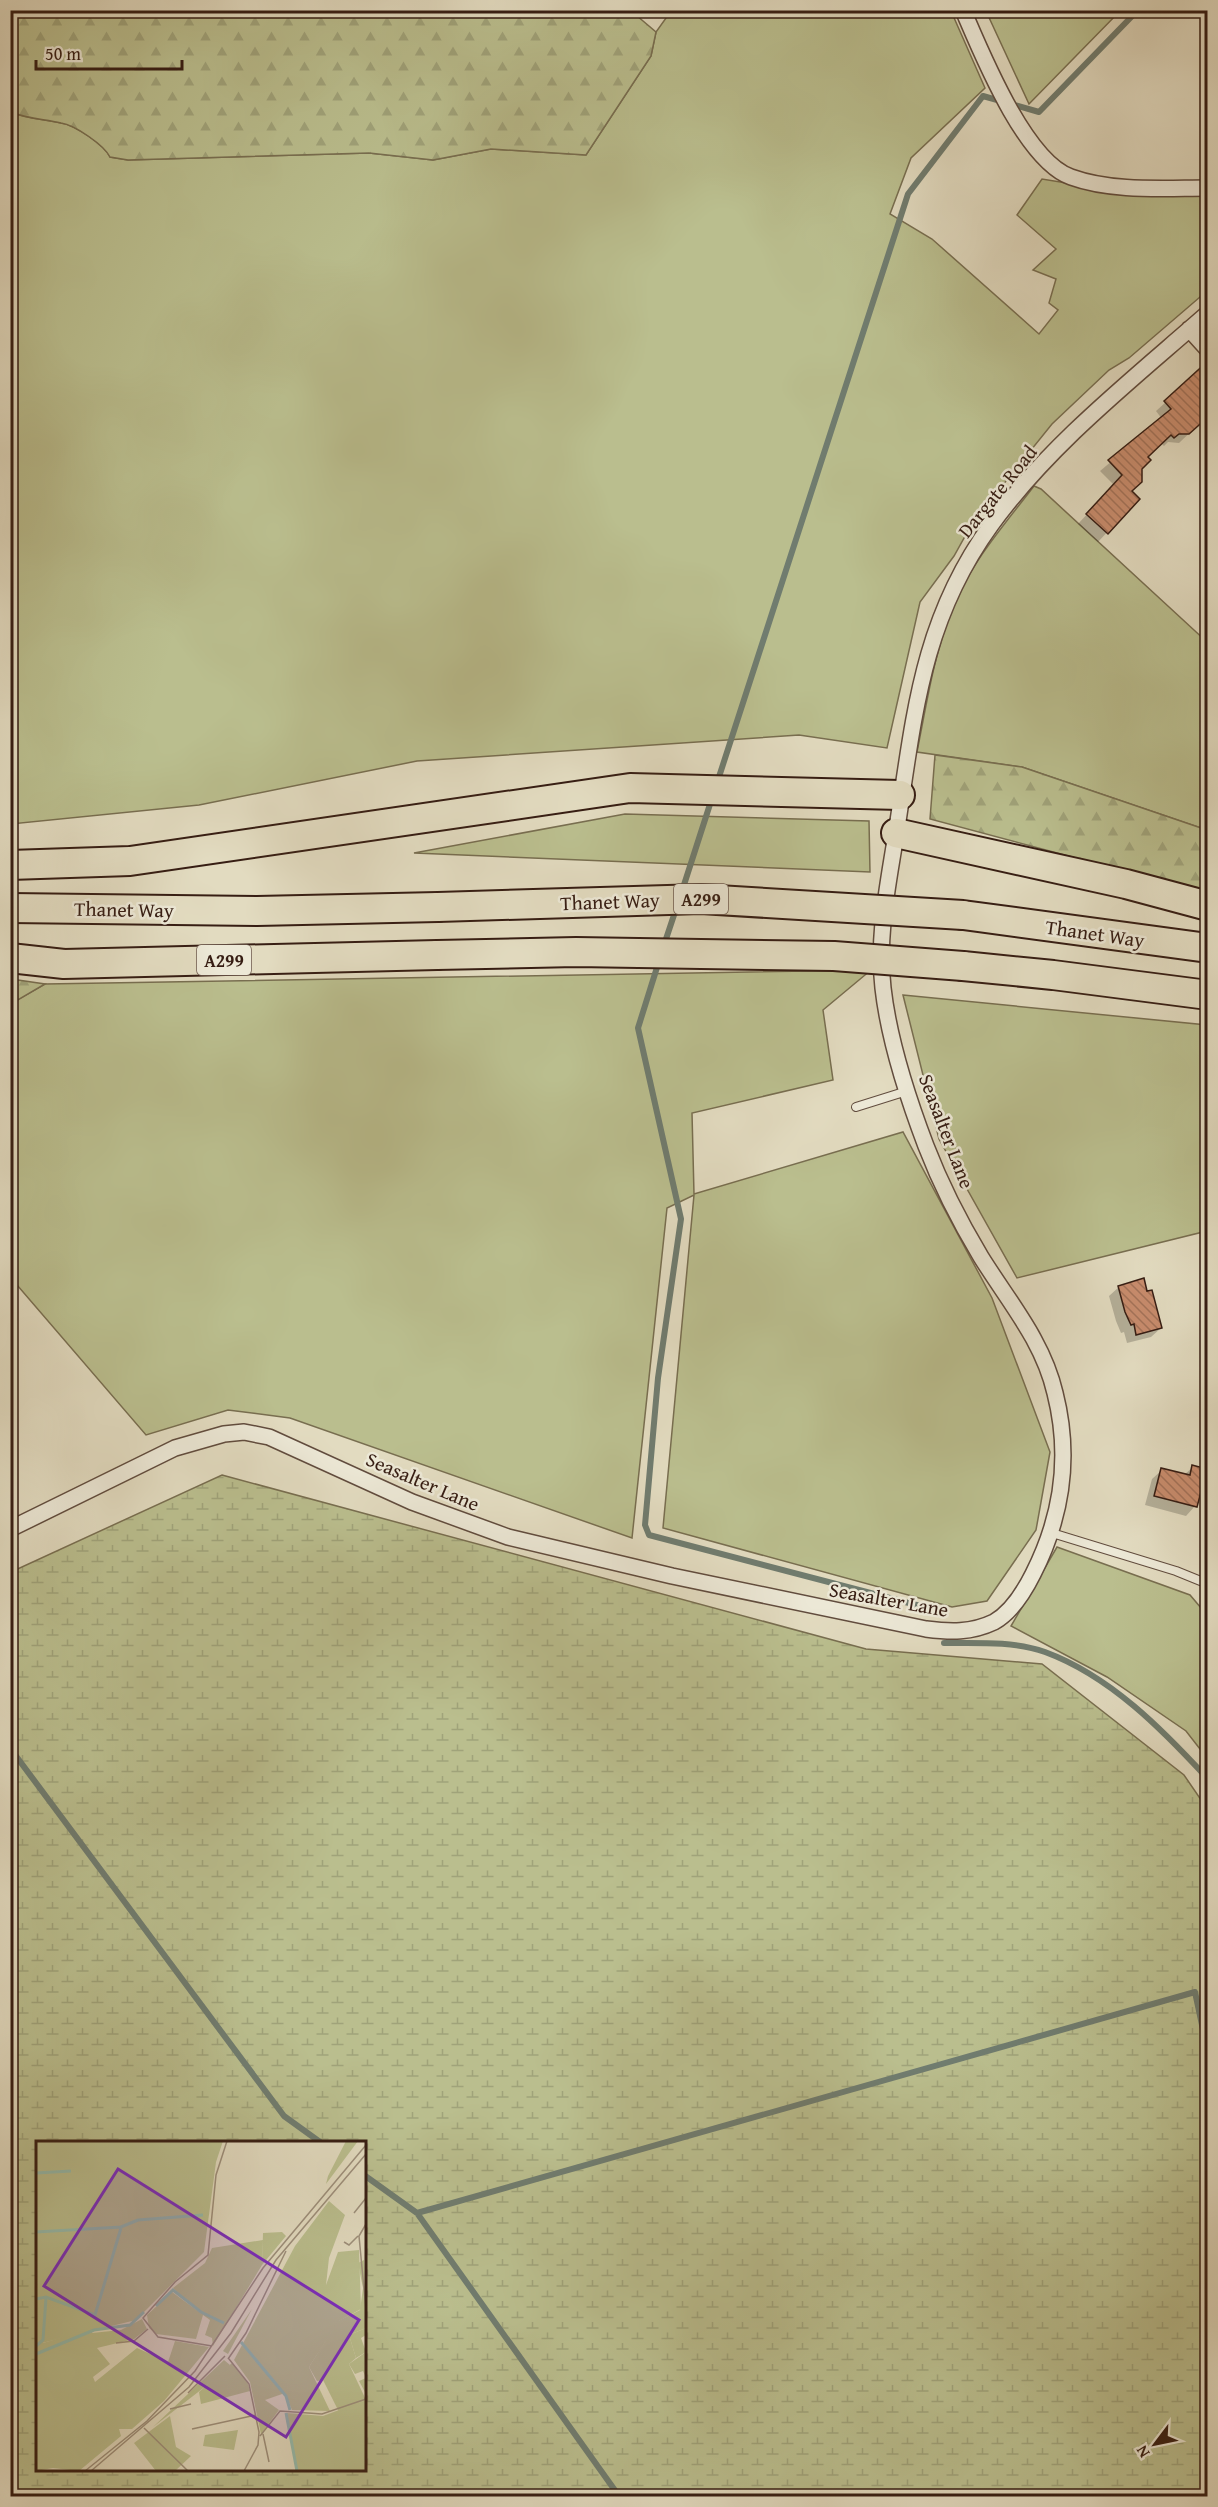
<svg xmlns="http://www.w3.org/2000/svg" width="1218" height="2507" viewBox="0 0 1218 2507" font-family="'Gentium Book Plus',serif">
<defs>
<pattern id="forest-firs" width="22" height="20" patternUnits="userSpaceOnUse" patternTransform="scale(1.5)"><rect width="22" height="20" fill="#babe8e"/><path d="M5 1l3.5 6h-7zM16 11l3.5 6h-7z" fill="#a0a37a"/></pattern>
<pattern id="wetland-marsh" width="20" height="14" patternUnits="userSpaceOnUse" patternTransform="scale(1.5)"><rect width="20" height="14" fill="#babe8e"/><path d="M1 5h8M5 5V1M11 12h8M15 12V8" fill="none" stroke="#a0a37a"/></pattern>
<pattern id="building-back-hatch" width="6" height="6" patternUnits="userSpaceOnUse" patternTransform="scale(1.5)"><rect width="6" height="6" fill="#c88c6d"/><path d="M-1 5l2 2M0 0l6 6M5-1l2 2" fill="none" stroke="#a37258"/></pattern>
</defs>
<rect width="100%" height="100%" fill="#e2dbc0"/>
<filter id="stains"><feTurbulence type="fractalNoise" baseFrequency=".00333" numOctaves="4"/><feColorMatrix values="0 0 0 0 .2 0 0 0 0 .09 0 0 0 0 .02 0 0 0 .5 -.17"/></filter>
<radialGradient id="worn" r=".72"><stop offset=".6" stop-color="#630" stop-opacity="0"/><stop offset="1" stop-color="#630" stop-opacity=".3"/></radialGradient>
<!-- grass -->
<path fill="#babe8e" stroke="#786e50" stroke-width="1.5" d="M671,11H951L985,88L911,158L890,214L932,239L1039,334L1058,310L1049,303L1056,279L1033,270L1056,249L1017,215L1042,179L1116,191L1207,196V291L1129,358L1109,370L1052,424L973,522L954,556L920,602L887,748L799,735L417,761L199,805L11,824L10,112C28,119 43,119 61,123C75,125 104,145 110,157L128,160L369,153L433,160L491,149L586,155L651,56L656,32Z
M986,11H1120L1029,104Z
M1034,486L1041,489L1207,642V830L1022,767L917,752C927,702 934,652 954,605C972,561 1005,524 1034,486Z
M625,814L869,821L870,872L414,853Z
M871,970L823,1010L833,1080L692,1113L694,1194L903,1132L992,1298L1050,1452L1036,1530L987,1601L952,1607L663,1528L694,1195L667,1208L632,1538L290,1418L228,1410L146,1435L11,1278L10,1004L45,984Z
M903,995L1207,1025V1250L1203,1232L1017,1278L939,1139Z
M1057,1547L1190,1595L1207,1615V1758L1186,1731L1107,1677L1011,1626Z"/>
<!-- forest -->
<path fill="url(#forest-firs)" stroke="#786e50" stroke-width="1.5" d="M156,11L160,13L163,10H630L656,32L651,56L586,155L491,149L433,160L369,153L128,160L110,157C104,145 75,125 61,123C43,119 28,119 11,112V11Z
M935,755L1022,767L1207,830V893L930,819Z
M11,979L45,984L11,1004Z"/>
<!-- wetland -->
<path fill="url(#wetland-marsh)" stroke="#786e50" stroke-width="1.5" fill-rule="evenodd" d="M222,1475L866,1649L1042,1664L1184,1775L1208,1810L1207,2496H11V1572ZM38,2142H364V2470H38Z"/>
<!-- shadow -->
<path fill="#0003" d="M1208,364V434L1199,424L1179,443L1168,442L1164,446L1161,443L1146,457L1130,492L1138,499L1098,542L1078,524L1114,485L1100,471L1162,419L1156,411Z
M1119,1287L1146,1293L1161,1328L1151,1337L1127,1343L1124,1332L1121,1333L1116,1321L1109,1296Z
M1193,1467L1195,1506L1186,1516L1145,1505L1152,1479L1162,1470L1184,1475Z"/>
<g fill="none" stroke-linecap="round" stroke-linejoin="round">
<!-- stream -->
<path stroke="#707c6f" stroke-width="6" d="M717,783L908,194L983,96L1039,112L1138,10
M682,891L712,798
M664,945L677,906
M659,961L638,1028L681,1219L658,1378L645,1525L649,1535L928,1608
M944,1643C977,1643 1014,1641 1045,1652C1110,1676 1162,1729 1208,1779
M10,1748L284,2116L320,2142
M364,2175L417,2213L619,2496
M417,2213L1195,1992L1208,2053"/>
</g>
<!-- building -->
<path fill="url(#building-back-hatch)" stroke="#361d13" stroke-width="1.5" d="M1208,361V417L1189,434H1179L1174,438L1171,435L1148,457L1151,460L1142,469V482L1132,491L1140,499L1108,534L1086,514L1122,475L1108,460L1171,409L1164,401Z
M1144,1278L1147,1291L1152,1290L1162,1328L1136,1335L1134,1324L1131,1325L1125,1312L1118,1286Z
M1192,1465L1207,1469L1197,1507L1154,1496L1161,1468L1190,1475Z"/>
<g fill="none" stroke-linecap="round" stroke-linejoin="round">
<!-- lane casing -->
<g stroke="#614c3e" stroke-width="10">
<path id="lane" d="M856,1107L907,1091
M1052,1533L1176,1571L1208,1584"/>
</g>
<!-- street casing -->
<g stroke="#614c3e" stroke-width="18">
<path id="street" d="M963,10C982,54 1025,161 1071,177C1112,192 1164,188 1208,188
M1189,329L1208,350
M10,1529L175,1448L224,1434L244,1432L269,1437L412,1502L508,1537L672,1576L926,1629C950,1632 971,1633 994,1622C1012,1612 1024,1592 1033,1574C1062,1517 1071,1456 1055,1393C1043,1341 1009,1302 981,1257C960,1222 941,1185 926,1146C907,1096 889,1041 883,988C877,935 888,886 896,834C914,720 920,623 991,525C1050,444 1133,379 1208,313"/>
</g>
<!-- highway casing -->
<g stroke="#361d13" stroke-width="32">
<path id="highway" d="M896,833L1126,884L1208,906
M10,865L130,861L630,788L900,795
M10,908L257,911L438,907
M963,915L1208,948
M10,958L64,964L437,955
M963,966L1053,975L1208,995"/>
</g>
<!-- lane -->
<use href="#lane" stroke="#ece8d6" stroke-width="8"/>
<!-- street -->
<use href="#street" stroke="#ece8d6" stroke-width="15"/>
<!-- highway -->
<use href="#highway" stroke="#e2dbc0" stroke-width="28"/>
<!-- highway-bridge casing -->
<g stroke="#361d13" stroke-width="32" stroke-linecap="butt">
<path id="highway-bridge" d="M438,907L701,899L963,915
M437,955L576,952L834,956L963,966"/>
</g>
<!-- highway-bridge -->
<use href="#highway-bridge" stroke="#e2dbc0" stroke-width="28"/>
</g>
<g text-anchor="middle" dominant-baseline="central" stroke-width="5" stroke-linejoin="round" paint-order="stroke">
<!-- shield labels -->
<g fill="#ece8d6" stroke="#6d5a4e" stroke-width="1.5">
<rect x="674" y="884" width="54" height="30" rx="4.5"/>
<rect x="197" y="945" width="54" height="30" rx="4.5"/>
</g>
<g font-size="18" font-weight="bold" fill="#361d13">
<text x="701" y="899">A299</text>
<text x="224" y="960">A299</text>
</g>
<!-- street labels -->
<g font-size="20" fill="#361d13" stroke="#ece8d6">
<text transform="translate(997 491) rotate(-51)">Dargate Road</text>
<text transform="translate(610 901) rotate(-2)">Thanet Way</text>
<text transform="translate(124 909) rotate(1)">Thanet Way</text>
<text transform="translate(1095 933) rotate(8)">Thanet Way</text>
<text transform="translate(947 1131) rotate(69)">Seasalter Lane</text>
<text transform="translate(423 1481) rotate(23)">Seasalter Lane</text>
<text transform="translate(889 1599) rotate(10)">Seasalter Lane</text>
</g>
</g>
<!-- overview -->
<g transform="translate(36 2141)">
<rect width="330" height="330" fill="#e2dbc0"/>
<path d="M293,60L309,74L293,117L290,144L302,111L323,109L325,168L303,180L273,226L294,270L256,269L249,252L229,259L243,269L225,293L214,241L198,219L259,105ZM227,99L226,124L177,205L176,197L169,194L174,179L167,174L160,198L120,193L113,187L111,174L136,151L166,173L137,147L169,122L176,107ZM10,156L7,202L58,187L56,192L85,189L106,178L111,188L98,198L61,207L74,223L57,236L59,241L101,207L132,221L139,200L173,206L128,260L96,288H83L85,295L43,330L17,327L0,330V158ZM216,168L192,213L187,210ZM330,211V253L323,240L330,237L327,230L319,233L313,223ZM196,222L211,240L214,250L165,263L163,251ZM330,259L329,330H260L251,272L287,275ZM134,275L140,306L155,315L139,330H120L98,302Z" fill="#babe8e"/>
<path d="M310,0H322L290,43L292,35ZM246,91L250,95L226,124L227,92ZM328,119L330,187L313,194L320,217L313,223L330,259L303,271L287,239L281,240L273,226L302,180L324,169L327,147L322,122ZM188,219L194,224L188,231L117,286ZM202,289L198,309L167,305L169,294Z" fill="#babe8e"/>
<path d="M0,0H187L180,21L168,111L100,179L6,202L10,156L0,158Z" fill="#babe8e"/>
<path d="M330,187V194L325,197L330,211L320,217L313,194Z" fill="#babe8e"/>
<path fill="none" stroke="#96bcad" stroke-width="3" d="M0,32L35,30M0,91L85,86L102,79L167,74M0,158L10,156L59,174L85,87M120,165L137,149L165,171L188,182M205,201L250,255L254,269M0,205L7,199L10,157M0,213L58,189L94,184L108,171M250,272L261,330"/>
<path fill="none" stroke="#9d8f7b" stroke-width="1.5" d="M318,72L330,57M330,83L323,95L330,169M308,101L313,104L322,95M80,202L98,200L112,188M176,205L122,196L107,177L139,141L172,114L180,34L191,0M192,218L210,192L250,110M193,218L213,243L223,291L222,304L208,330M152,252L189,215M134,268L155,263M108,287L152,330M156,288L220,274M227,293L233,321M224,295L244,270L286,273L330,258M49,330L111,280L159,230L227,127L330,4M55,330L153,246L195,192L240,119L330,13"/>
<path fill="#7b2cbf" fill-opacity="0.15" stroke="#7b2cbf" stroke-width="3" d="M82,28L323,179L250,296L8,145Z"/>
<rect width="330" height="330" fill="none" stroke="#361d13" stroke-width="3"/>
</g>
<!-- margin -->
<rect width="1218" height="2507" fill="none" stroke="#e2dbc0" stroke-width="36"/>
<rect x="12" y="12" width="1194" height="2483" fill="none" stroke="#361d13" stroke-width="3"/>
<rect x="18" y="18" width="1182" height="2471" fill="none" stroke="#361d13" stroke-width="1.5"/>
<!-- north arrow -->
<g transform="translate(1155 2444) rotate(238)" stroke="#ece8d6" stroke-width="4.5" paint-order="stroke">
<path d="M0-4.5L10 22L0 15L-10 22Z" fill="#361d13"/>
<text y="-9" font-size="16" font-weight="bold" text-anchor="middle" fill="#361d13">N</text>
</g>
<!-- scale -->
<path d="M36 60v9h146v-9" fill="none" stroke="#361d13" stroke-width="3"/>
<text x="45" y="60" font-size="18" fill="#361d13" stroke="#ece8d6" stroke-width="4.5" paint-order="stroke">50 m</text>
<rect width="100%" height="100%" filter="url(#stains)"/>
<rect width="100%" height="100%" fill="url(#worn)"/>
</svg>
